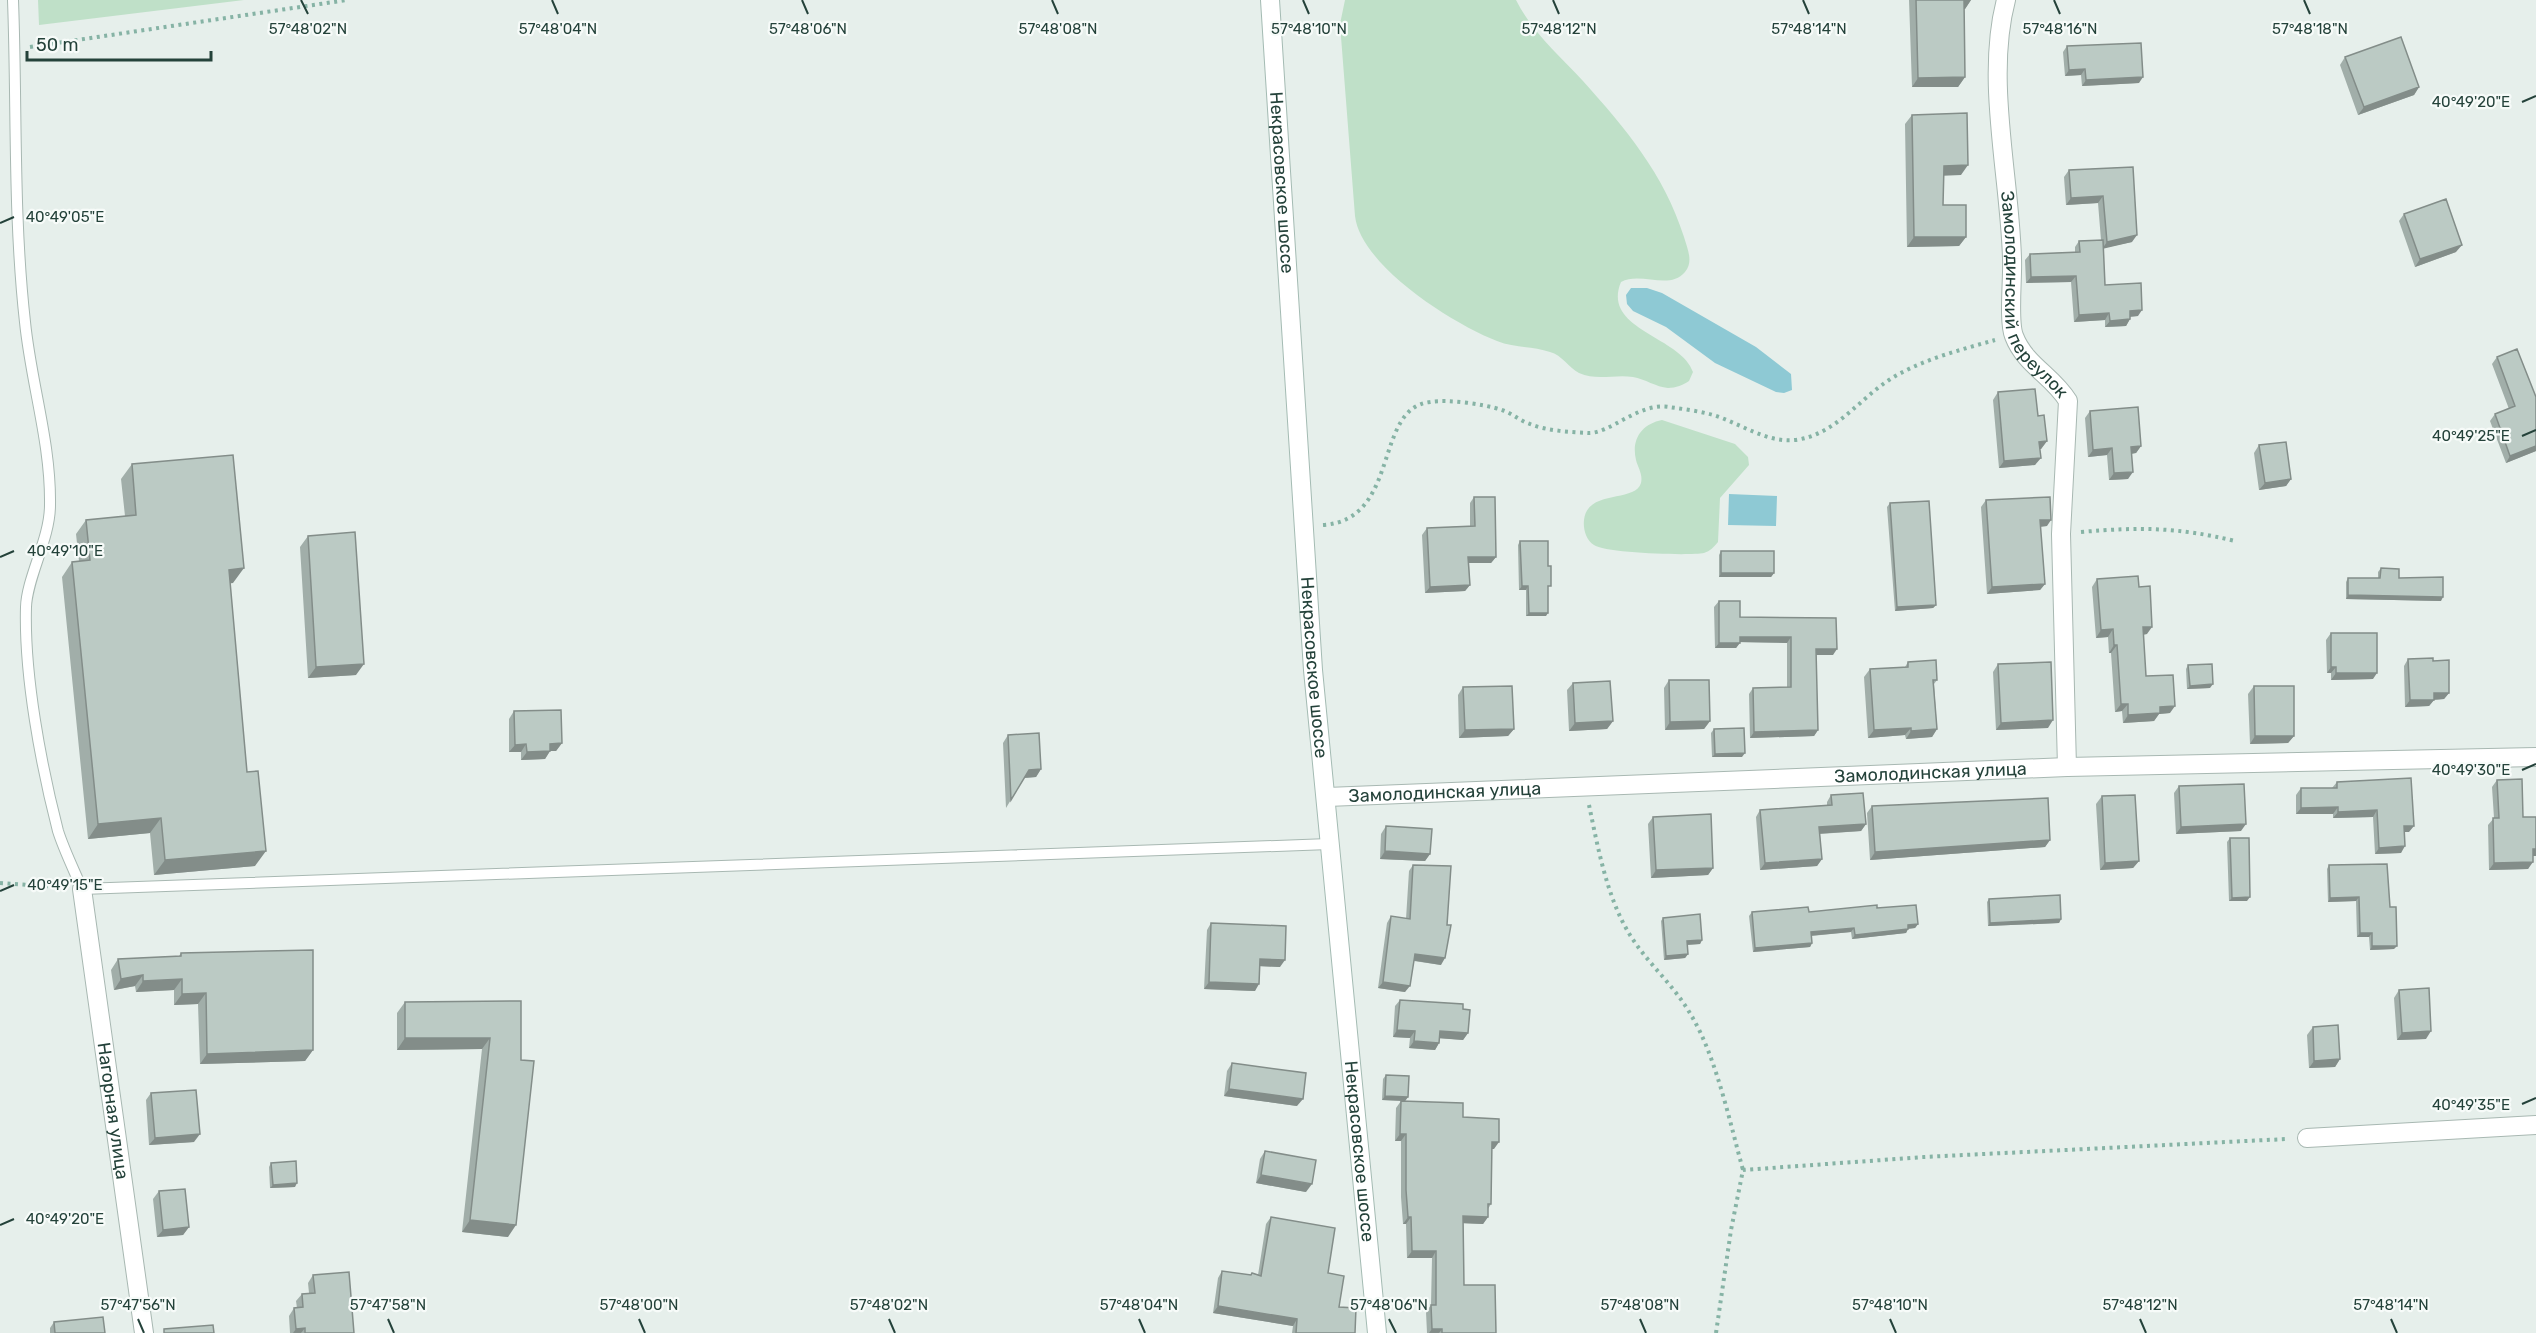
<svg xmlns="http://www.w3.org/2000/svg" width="2536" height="1333" viewBox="0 0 2536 1333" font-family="Rubik,sans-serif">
<rect width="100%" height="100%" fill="#e6efeb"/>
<!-- green -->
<path fill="#bfe0c8" d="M38,0H244L39,25Z
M1345,0H1516C1532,32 1559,55 1583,81C1626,129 1664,174 1684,237C1687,248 1694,261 1685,272C1669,291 1641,271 1621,282C1601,330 1681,336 1693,372L1689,381C1683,385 1676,388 1668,388C1656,387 1645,379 1633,377C1615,374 1597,381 1579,373C1569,368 1562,355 1550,352C1533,346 1514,348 1497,341C1453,324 1361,266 1355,216L1340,24Z
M1662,420L1735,444L1748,457L1749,465L1720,498L1718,542C1714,547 1710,551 1704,553C1689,556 1604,553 1594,545C1586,540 1583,529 1584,520C1587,489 1635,503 1641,483C1643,474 1638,468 1636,460C1631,439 1642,424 1662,420Z"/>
<!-- water -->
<path fill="#8ec9d4" d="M1631,288H1647L1662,293L1756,347L1791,374L1792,390L1784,393L1776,392L1715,363L1666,327L1633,311L1627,304L1626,295Z
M1729,494L1777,496L1776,526L1728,525Z"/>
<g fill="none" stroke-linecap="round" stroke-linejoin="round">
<!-- lane casing -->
<g stroke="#a8b8b2" stroke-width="12">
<path id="lane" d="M13,0C17,107 13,215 25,322C31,383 51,443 50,505C50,539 27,577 26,607C24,675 41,765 58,831C64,850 74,870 82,889L1329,844"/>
</g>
<!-- street casing -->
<g stroke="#a8b8b2" stroke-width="20">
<g id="street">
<path id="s1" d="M2006,0C1985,79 2010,177 2012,259C2013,277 2008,321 2014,336C2025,365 2053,376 2068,401L2061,534L2067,767"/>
<path id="s2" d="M1327,797L2067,767L2536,757"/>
<path id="s3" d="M82,889L144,1333"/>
<path d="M2307,1138L2536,1125"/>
</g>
</g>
<!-- secondary casing -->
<g stroke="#a4bbb3" stroke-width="20">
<g id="secondary">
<path id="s4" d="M1270,0L1313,670L1377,1333"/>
</g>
</g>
<!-- path -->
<path stroke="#86b3a5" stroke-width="4" stroke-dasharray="3 4.5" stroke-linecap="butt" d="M30,47L347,0
M1323,525C1401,520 1373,408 1430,402C1448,399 1484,404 1502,410C1512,413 1520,421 1530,424C1547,431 1570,432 1588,433C1610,434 1639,402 1669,407C1683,409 1699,411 1713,415C1740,423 1766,443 1795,440C1835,435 1857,401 1889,380C1920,360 1960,350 1995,340
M2081,532C2140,527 2177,527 2235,541
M1589,805C1598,848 1607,898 1630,935C1648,964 1674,985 1691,1015C1716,1056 1730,1123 1743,1170
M0,883L61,887
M1716,1333L1731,1230L1743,1170L1924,1157L2287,1139"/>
<!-- lane -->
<use href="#lane" stroke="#fff" stroke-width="10"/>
<!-- street -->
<use href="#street" stroke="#fff" stroke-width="18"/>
<!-- secondary -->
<use href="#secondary" stroke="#fff" stroke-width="18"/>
</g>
<!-- wall -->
<path fill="#a1aea9" d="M1909,0H1971L1965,9H1964L1965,77L1958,87H1912Z
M2067,46L2139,83L2082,86L2081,75L2065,76L2063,52Z
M2345,57L2419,87L2414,95L2358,115L2340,65Z
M1912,115L1961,175H1943V205L1966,237L1959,246L1907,247L1905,124Z
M2133,167L2132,242L2103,248L2105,285L2138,316L2130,317V319L2126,326L2105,327V320L2074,322L2071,282L2026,283L2025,260L2030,254L2075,252V247L2079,241L2101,240L2098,203L2066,205L2064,177L2069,170Z
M2404,214L2456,252L2415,267L2399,221Z
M2497,357L2536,451L2506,463L2490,421L2495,414L2509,409L2492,364Z
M1998,392L2038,416L2047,441L2041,449H2040L2035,465L1999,468L1993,400Z
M2090,411L2141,446L2136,453L2132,454L2128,479L2109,480L2107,455L2088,457L2085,418Z
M2259,445L2291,479L2286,486L2259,490L2254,453Z
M132,464L233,583H230L255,866L154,875L150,833L88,839L62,577L72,562L79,561L76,534L86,520L125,516L121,479Z
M1474,497L1496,557L1491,563H1469L1470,585L1465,591L1425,593L1422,535L1427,528L1470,526V503Z
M1986,500L2047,526L2040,527L2045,584L2040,590L1987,594L1981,507Z
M1890,503L1936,605L1933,608L1895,611L1887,507Z
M308,536L356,675L308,678L300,547Z
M1520,541L1548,589L1546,616H1526V590H1519L1518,545Z
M1721,551L1774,573L1771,577H1719V555Z
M2381,568L2399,578L2441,601L2346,599V582L2348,578H2378V572Z
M2097,579L2139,587L2147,634L2143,635L2146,676L2170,713L2159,714L2154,721L2123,723L2122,711L2115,712L2111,653H2109L2108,637L2096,638L2092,587Z
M1719,601L1740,617L1836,618L1833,655H1816L1818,730L1814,736L1750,738L1749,694L1753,688L1787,687V643L1740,642L1736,648H1715L1714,607Z
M2331,633L2373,679L2331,680V673H2327L2326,640Z
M2408,659L2433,661L2449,693L2444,699L2434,700L2429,706L2405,707L2404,666Z
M1908,662L1937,680L1934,684L1937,729L1932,737L1906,739L1905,735L1868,738L1864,677L1870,669L1905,667Z
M1998,664L2048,728L1996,730L1993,672Z
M2188,665L2210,688L2187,689L2186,669Z
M1669,680L1710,721L1704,729L1665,730L1664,688Z
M1573,683L1613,721L1607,729L1569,731L1567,690Z
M2254,686L2294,736L2288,743L2250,744L2248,694Z
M1463,687L1514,729L1508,736L1459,738L1458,695Z
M514,711L562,743L556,751H550L545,759L521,760V752H509V719Z
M1714,729L1742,757H1712L1711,733Z
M1008,735L1041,769L1036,777L1024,778L1006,808L1003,743Z
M2497,780L2523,817L2533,856L2528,869L2489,870L2488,825L2494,818L2492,787Z
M2337,782L2409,832H2405L2401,853L2375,854L2373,817L2333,818V814H2296V795L2301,788H2332Z
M2179,786L2241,831L2176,834L2174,793Z
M1831,795L1866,824L1861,831L1820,834L1822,859L1817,866L1760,870L1756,817L1760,810L1827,805V802Z
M2102,796L2139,861L2133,868L2100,870L2096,804Z
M1872,806L2050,840L2045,847L1870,860L1867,813Z
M1653,817L1713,868L1708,875L1651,878L1648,824Z
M1386,826L1430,854L1425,861L1380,859L1381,834Z
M2230,838L2247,901H2229L2227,842Z
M1413,865L1441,965L1414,961L1405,992L1378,988L1387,923L1391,916L1406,919L1409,871Z
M2329,865L2390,907L2394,949L2370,950L2369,937H2357L2356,901L2328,902L2327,869Z
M1989,899L2061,919L2059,923L1988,926L1987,902Z
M1877,908L1918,924L1915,928L1908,929L1906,933L1852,939L1851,932L1811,936L1812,943L1810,947L1753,952L1749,916L1752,912H1809Z
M1663,918L1702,940L1700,944L1687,945L1688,954L1685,958L1664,960L1661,921Z
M1211,923L1280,967L1260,966L1255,991L1204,989L1207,930Z
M181,953L313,1050L305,1061L200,1064L198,1004L174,1005V990L136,992L135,986L114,990L111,970L118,959L179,956Z
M2399,990L2426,1039L2397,1040L2394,998Z
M1400,1000L1463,1009L1468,1033L1463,1040L1440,1038L1439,1043L1435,1050L1409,1048L1410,1038L1393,1037L1395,1006Z
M521,1001L508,1237L462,1232L482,1049L397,1050V1013L405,1002Z
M2313,1027L2340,1059L2335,1067L2309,1068L2307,1035Z
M1232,1063L1297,1106L1224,1096L1227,1071Z
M1386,1075L1408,1097L1405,1101L1382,1100L1383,1079Z
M151,1093L194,1142L149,1145L146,1100Z
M1401,1101L1463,1117L1494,1149H1492L1491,1204L1488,1209V1217L1483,1224L1463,1223L1464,1285L1496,1333H1427L1426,1312L1431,1305L1432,1258H1407L1406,1224H1403L1401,1197V1141H1395L1396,1108Z
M1265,1151L1306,1192L1256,1183L1260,1159Z
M271,1163L295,1187L270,1188L269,1167Z
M159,1191L189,1227L183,1235L157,1237L153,1199Z
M1271,1217L1328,1273L1339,1307L1355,1333H1292L1293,1326L1213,1313L1218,1278L1222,1271L1250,1275L1252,1273L1258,1275L1266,1224Z
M313,1275L354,1333H290L289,1316L294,1308H297L296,1301L302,1294L309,1293L308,1283Z
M54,1322L105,1333H50V1328Z"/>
<!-- shaded-wall -->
<path fill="#838d89" d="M1963,0H1971L1965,9L1957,8Z
M2085,69L2081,75L2065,76L2069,70Z
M1965,77L1958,87H1912L1918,78Z
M2143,77L2139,83L2082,86L2086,80Z
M2419,87L2414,95L2358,115L2364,107Z
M1968,165L1961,175L1937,176L1944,166Z
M2103,196L2098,203L2066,205L2071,198Z
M2137,235L2132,242L2102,249L2107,242Z
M1914,237H1966L1959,246L1907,247Z
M2462,245L2456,252L2415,267L2420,259Z
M2076,276L2071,282L2026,283L2031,277Z
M2142,310L2138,316L2125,317L2130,311Z
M2109,313L2105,320L2074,322L2079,315Z
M2130,319L2126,326L2105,327L2110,321Z
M2047,441L2041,449H2034L2039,442Z
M2141,446L2136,453L2126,454L2131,447Z
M2536,446V451L2506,463L2510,456Z
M2112,448L2107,455L2088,457L2093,450Z
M2041,458L2035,465L1999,468L2004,461Z
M2133,472L2128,479L2109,480L2114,473Z
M2291,479L2286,486L2259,490L2265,483Z
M2040,520H2051L2047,526L2035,527Z
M1468,557H1496L1491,563H1464Z
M244,568L233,583L218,585L229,570Z
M1721,573H1774L1771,577H1719Z
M2045,584L2040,590L1987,594L1992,587Z
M1470,585L1465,591L1425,593L1430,587Z
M1522,586H1528L1526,590H1519Z
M2348,595L2443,597L2441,601L2346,599Z
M1936,605L1933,608L1895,611L1897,607Z
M1529,613H1548L1546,616H1526Z
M2143,627H2152L2147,634L2137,635Z
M2113,629L2108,637L2096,638L2101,630Z
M1740,637H1791L1787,643L1736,642Z
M1719,643H1740L1736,648H1715Z
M2114,645H2117L2111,653H2109Z
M1816,649H1837L1833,655H1812Z
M364,664L356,675L308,678L316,667Z
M2331,667H2336L2331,673H2327Z
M2336,673H2377L2373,679L2331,680Z
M2213,684L2210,688L2187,689L2190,686Z
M2434,693H2449L2444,699L2429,700Z
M2410,700H2434L2429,706L2405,707Z
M2121,704H2128L2122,711L2115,712Z
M2175,706L2170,713L2159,714L2154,721L2123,723L2128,715L2160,707Z
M2053,720L2048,728L1996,730L2001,723Z
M1613,721L1607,729L1569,731L1575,723Z
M1710,721L1704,729L1665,730L1670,722Z
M1911,728L1905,735L1868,738L1874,730Z
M1514,729L1508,736L1459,738L1465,730Z
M1937,729L1932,737L1906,739L1911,731Z
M1818,730L1814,736L1750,738L1754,732Z
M2255,736H2294L2288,743L2250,744Z
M562,743L556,751H545L550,744Z
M526,744L521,752H509L515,745Z
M550,751L545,759L521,760L527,752Z
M1745,753L1742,757H1712L1715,754Z
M1041,769L1036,777L1023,778L1029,770Z
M2338,807L2333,814H2296L2301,808Z
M2377,810L2373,817L2333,818L2338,812Z
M161,818L150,833L88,839L98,824Z
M1866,824L1861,831L1814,834L1819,827Z
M2246,824L2241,831L2176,834L2181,827Z
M2404,826H2414L2409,832H2400Z
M2050,840L2045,847L1870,860L1875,852Z
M2405,846L2401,853L2375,854L2379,848Z
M2533,849H2536V856H2528Z
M266,851L255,866L154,875L165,860Z
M1385,851L1430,854L1425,861L1380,859Z
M1822,859L1817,866L1760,870L1765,863Z
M2139,861L2133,868L2100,870L2105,863Z
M2533,862L2528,869L2489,870L2494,863Z
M1713,868L1708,875L1651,878L1656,870Z
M2250,897L2247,901H2229L2232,898Z
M2359,897L2356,901L2328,902L2330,898Z
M2061,919L2059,923L1988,926L1990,923Z
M1918,924L1915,928L1905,929L1908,925Z
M1854,928L1851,932L1808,936L1811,932Z
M1908,929L1906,933L1852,939L1855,935Z
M2360,933H2372L2369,937H2357Z
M1702,940L1700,944L1684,945L1687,941Z
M1812,943L1810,947L1753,952L1755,948Z
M2372,946H2397L2394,949L2370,950Z
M1415,954L1445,958L1441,965L1410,960Z
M1688,954L1685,958L1664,960L1666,956Z
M1260,959L1285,960L1280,967L1256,966Z
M143,975L135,986L114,990L121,979Z
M182,979L174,990L136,992L143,981Z
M1209,982L1259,984L1255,991L1204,989Z
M1383,982L1410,986L1405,992L1378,988Z
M206,993L198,1004L174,1005L182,994Z
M1397,1030L1415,1031L1410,1038L1393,1037Z
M1440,1031L1468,1033L1463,1040L1436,1038Z
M2431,1031L2426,1039L2397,1040L2402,1033Z
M405,1038H490L482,1049L397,1050Z
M1414,1041L1439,1043L1435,1050L1409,1048Z
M313,1050L305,1061L200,1064L207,1054Z
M2340,1059L2335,1067L2309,1068L2314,1061Z
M1229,1089L1303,1099L1297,1106L1224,1096Z
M1385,1096L1408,1097L1405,1101L1382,1100Z
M200,1134L194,1142L149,1145L155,1138Z
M1400,1134H1406L1401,1141H1395Z
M1492,1142H1499L1494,1149H1487Z
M1261,1175L1312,1184L1306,1192L1256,1183Z
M297,1183L295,1187L270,1188L273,1185Z
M1463,1216L1488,1217L1483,1224L1458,1223Z
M1408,1217H1411L1406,1224H1403Z
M470,1220L516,1225L508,1237L462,1232Z
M189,1227L183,1235L157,1237L163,1230Z
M1412,1251H1436L1432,1258H1407Z
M1218,1306L1297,1319L1293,1326L1213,1313Z
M305,1328L301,1333H293L296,1329Z
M1432,1329H1442L1439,1333H1429Z"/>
<!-- building -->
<path fill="#bbcac4" stroke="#838d89" stroke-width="1.5" d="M1916,0H1964L1965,77L1918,78Z
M2401,37L2419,87L2364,107L2345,57Z
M2141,43L2143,77L2086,80L2085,69L2069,70L2067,46Z
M1967,113L1968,165L1944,166L1943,205H1966V237H1914L1912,115Z
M2133,167L2137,235L2107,242L2103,196L2071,198L2069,170Z
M2446,199L2462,245L2420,259L2404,214Z
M2103,240L2105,285L2141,283L2142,310L2130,311V319L2110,321L2109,313L2079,315L2076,276L2031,277L2030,254L2080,252L2079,241Z
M2517,349L2536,397V446L2510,456L2495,414L2515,406L2497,357Z
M2035,389L2038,416L2044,415L2047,441L2039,442L2041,458L2004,461L1998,392Z
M2138,407L2141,446L2131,447L2133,472L2114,473L2112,448L2093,450L2090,411Z
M2286,442L2291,479L2265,483L2259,445Z
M233,455L244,568L229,570L247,772L258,771L266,851L165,860L161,818L98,824L72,562L90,560L86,520L136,515L132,464Z
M1474,497H1495L1496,557H1468L1470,585L1430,587L1427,528L1475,526Z
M2050,497L2051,520H2040L2045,584L1992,587L1986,500Z
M1929,501L1936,605L1897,607L1890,503Z
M355,532L364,664L316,667L308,536Z
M1520,541H1548V566H1551V586H1548V613H1529L1528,586H1522Z
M1721,551H1774V573H1721Z
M2381,568L2399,569V578L2443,577V597L2348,595V578H2380Z
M2138,576L2139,587L2150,586L2152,627H2143L2146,676L2173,675L2175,706L2160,707V713L2128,715V704H2121L2117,645H2114L2113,629L2101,630L2097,579Z
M1719,601H1740V617L1836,618L1837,649H1816L1818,730L1754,732L1753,688L1791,687V637H1740V643H1719Z
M2331,633H2377V673H2336V667H2331Z
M2433,658V661L2449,660V693H2434V700H2410L2408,659Z
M1936,660L1937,680H1933L1937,729L1911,731V728L1874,730L1870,669L1908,667V662Z
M2051,662L2053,720L2001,723L1998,664Z
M2212,664L2213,684L2190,686L2188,665Z
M1669,680H1709L1710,721L1670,722Z
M1610,681L1613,721L1575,723L1573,683Z
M1512,686L1514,729L1465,730L1463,687Z
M2254,686H2294V736H2255Z
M561,710L562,743L550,744V751L527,752L526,744L515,745L514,711Z
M1744,728L1745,753L1715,754L1714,729Z
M1039,733L1041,769L1029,770L1011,800L1008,735Z
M2411,778L2414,826H2404L2405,846L2379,848L2377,810L2338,812V807L2301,808V788H2337V782Z
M2522,779L2523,817H2536V849H2533V862L2494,863L2493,818H2499L2497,780Z
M2244,784L2246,824L2181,827L2179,786Z
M1863,793L1866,824L1819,827L1822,859L1765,863L1760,810L1832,805L1831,795Z
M2135,795L2139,861L2105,863L2102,796Z
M2048,798L2050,840L1875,852L1872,806Z
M1711,814L1713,868L1656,870L1653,817Z
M1386,826L1432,829L1430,854L1385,851Z
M2230,838H2249L2250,897L2232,898Z
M2387,864L2390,907H2396L2397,946H2372V933H2360L2359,897L2330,898L2329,865Z
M1413,865L1451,866L1447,925H1451L1445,958L1415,954L1410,986L1383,982L1391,916L1410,919Z
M2060,895L2061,919L1990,923L1989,899Z
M1877,905V908L1916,905L1918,924L1908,925V929L1855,935L1854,928L1811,932L1812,943L1755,948L1752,912L1808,907L1809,912Z
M1700,914L1702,940L1687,941L1688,954L1666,956L1663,918Z
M1211,923L1286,926L1285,960L1260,959L1259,984L1209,982Z
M313,950V1050L207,1054L206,993L182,994V979L143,981V975L121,979L118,959L181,956V953Z
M2429,988L2431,1031L2402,1033L2399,990Z
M1400,1000L1463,1004V1009L1470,1010L1468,1033L1440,1031L1439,1043L1414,1041L1415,1031L1397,1030Z
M521,1001V1060L534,1061L516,1225L470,1220L490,1038H405V1002Z
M2338,1025L2340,1059L2314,1061L2313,1027Z
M1232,1063L1306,1073L1303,1099L1229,1089Z
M1386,1075L1409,1076L1408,1097L1385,1096Z
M196,1090L200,1134L155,1138L151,1093Z
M1401,1101L1463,1103V1117L1499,1119V1142H1492L1491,1204H1488V1217L1463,1216L1464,1285H1495L1496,1333H1442V1329H1432L1431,1305H1436V1251H1412L1411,1217H1408L1406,1190V1134H1400Z
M1265,1151L1316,1160L1312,1184L1261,1175Z
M296,1161L297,1183L273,1185L271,1163Z
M185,1189L189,1227L163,1230L159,1191Z
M1271,1217L1335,1228L1328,1273L1344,1276L1339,1307L1356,1308L1355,1333H1296L1297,1319L1218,1306L1222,1271L1251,1275L1252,1273L1261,1276Z
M349,1272L354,1333H305V1328L296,1329L294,1308L303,1307L302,1294L315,1293L313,1275Z
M103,1317L105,1333H55L54,1322Z
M213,1325L214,1333H164V1329Z"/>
<!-- ticks -->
<path fill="none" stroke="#24423a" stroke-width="2" d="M301,0L308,14M552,0L558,14M802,0L808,14M1052,0L1058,14M1303,0L1309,14M1553,0L1559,14M1803,0L1809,14M2054,0L2060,14M2304,0L2310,14M2522,102L2536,96M0,223L14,217M2522,436L2536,430M0,557L14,551M2522,770L2536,764M0,891L14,885M2522,1104L2536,1098M0,1225L14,1219M138,1319L144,1333M388,1319L394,1333M639,1319L645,1333M889,1319L895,1333M1139,1319L1145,1333M1389,1319L1396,1333M1640,1319L1646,1333M1890,1319L1896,1333M2140,1319L2146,1333M2391,1319L2397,1333"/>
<g text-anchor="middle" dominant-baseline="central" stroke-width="4.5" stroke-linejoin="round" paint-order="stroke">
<!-- street labels -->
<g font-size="18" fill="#24423a" stroke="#f7fbf9">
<text stroke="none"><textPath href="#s4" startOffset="183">Некрасовское шоссе</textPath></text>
<text stroke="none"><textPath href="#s1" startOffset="304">Замолодинский переулок</textPath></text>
<text stroke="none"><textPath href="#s4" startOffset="669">Некрасовское шоссе</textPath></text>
<text stroke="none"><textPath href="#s2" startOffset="604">Замолодинская улица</textPath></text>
<text stroke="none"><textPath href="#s2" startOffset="118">Замолодинская улица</textPath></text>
<text stroke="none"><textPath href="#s3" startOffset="224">Нагорная улица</textPath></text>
<text stroke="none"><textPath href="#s4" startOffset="1155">Некрасовское шоссе</textPath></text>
</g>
</g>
<g font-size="15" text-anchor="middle" fill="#24423a" stroke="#f7fbf9" stroke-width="4.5" stroke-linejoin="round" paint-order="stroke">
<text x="308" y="34">57°48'02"N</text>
<text x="558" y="34">57°48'04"N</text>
<text x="808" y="34">57°48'06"N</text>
<text x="1058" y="34">57°48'08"N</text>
<text x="1309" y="34">57°48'10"N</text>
<text x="1559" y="34">57°48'12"N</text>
<text x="1809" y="34">57°48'14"N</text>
<text x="2060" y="34">57°48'16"N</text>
<text x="2310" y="34">57°48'18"N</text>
<text x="2471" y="107">40°49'20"E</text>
<text x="65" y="222">40°49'05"E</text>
<text x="2471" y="441">40°49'25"E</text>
<text x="65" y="556">40°49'10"E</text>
<text x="2471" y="775">40°49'30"E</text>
<text x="65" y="890">40°49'15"E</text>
<text x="2471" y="1110">40°49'35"E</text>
<text x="65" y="1224">40°49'20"E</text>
<text x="138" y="1310">57°47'56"N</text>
<text x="388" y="1310">57°47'58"N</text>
<text x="639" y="1310">57°48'00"N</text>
<text x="889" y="1310">57°48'02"N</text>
<text x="1139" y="1310">57°48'04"N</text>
<text x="1389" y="1310">57°48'06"N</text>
<text x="1640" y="1310">57°48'08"N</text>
<text x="1890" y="1310">57°48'10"N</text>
<text x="2140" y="1310">57°48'12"N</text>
<text x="2391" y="1310">57°48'14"N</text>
</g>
<!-- scale -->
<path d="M27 51v9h184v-9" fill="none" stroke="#24423a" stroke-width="3"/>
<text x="36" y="51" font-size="18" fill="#24423a" stroke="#f7fbf9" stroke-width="4.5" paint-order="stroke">50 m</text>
</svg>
